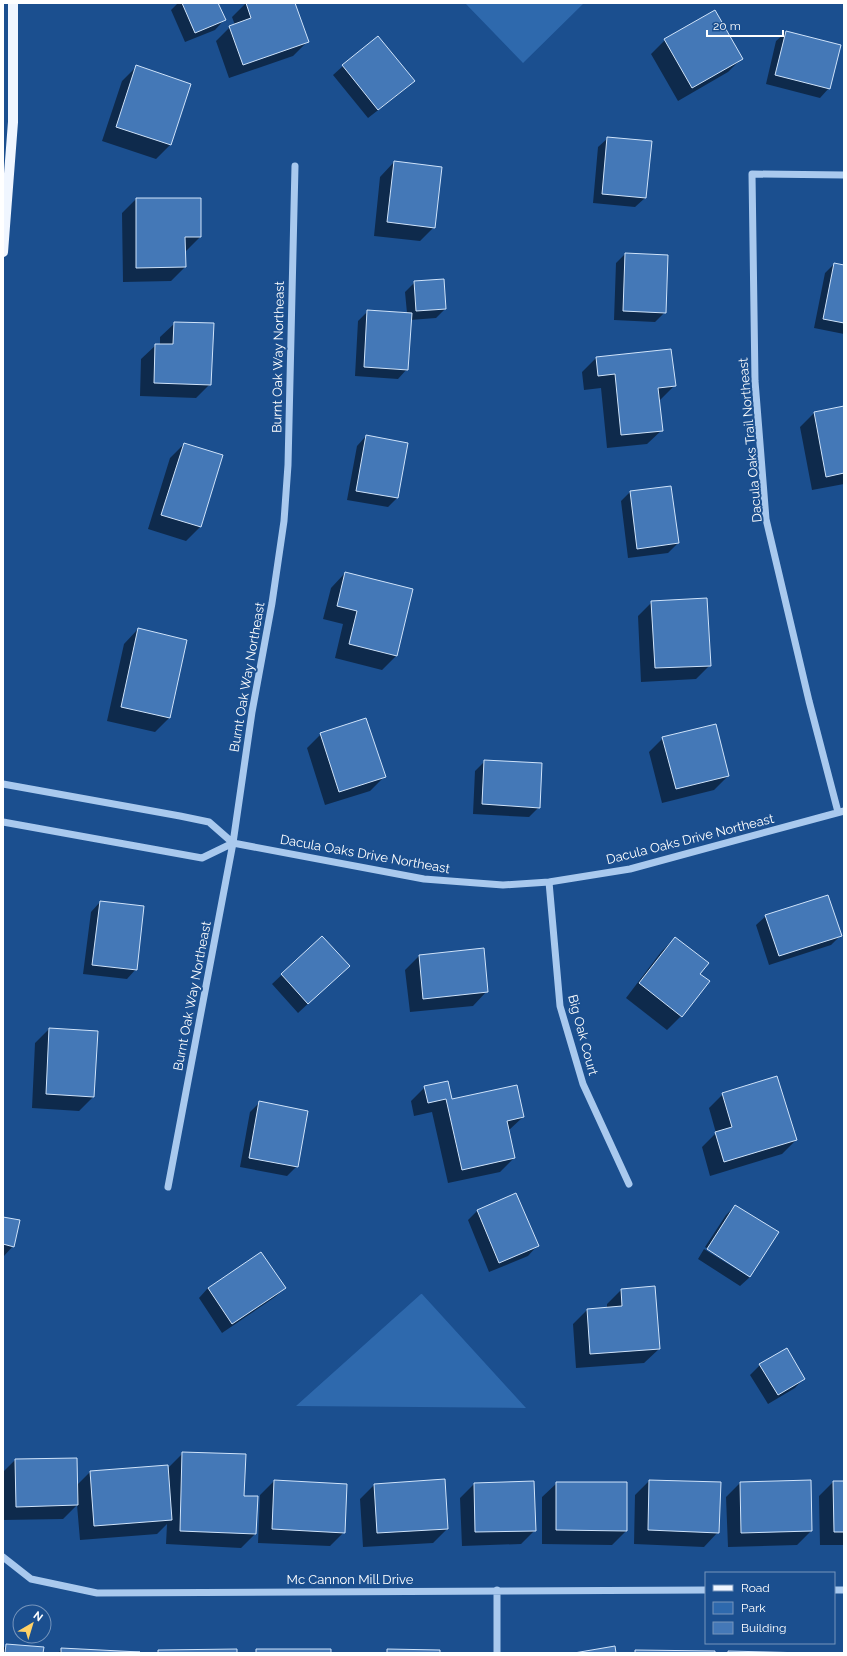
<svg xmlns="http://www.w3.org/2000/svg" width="847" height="1656" viewBox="0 0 847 1656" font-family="Raleway,sans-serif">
<rect width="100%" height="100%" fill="#1b4f8f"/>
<!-- green -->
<path fill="#2e69ad" d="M465,3H584L523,63Z
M422,1294L526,1408L296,1406L421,1294Z"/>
<!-- shadow -->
<path fill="#0007" d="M178,3H217L224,20L215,30L185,42L171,10Z
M246,3H294L307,42L293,56L229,78L216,41L230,27L235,25L232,17Z
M786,32L829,88L820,98L766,84L776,41Z
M665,40L742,58L728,72L678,101L651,54Z
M343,66L413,81L404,90L368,118L333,75Z
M136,67L190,84L170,145L156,159L102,141L122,81Z
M608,138L650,142L645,198L635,207L593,203L598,147Z
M394,162L434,227L420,241L374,236L380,177Z
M136,199H200V237L186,251H184L185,267L171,281L123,282L122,213Z
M625,254L665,312L655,322L614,320L616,263Z
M834,264L844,266V334L814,328L825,273Z
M415,282L445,309L436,318L410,320L407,369L398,379L355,376L358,321L368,311L407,313L405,292Z
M175,323L210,384L196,398L140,396L141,359L156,345H160V337Z
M596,358L674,386L660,400H658L662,430L647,444L607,448L601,388L584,390L582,372Z
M844,407V484L812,490L800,427L814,413Z
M366,436L397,498L388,507L347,500L357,446Z
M184,444L200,527L186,541L148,529L170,458Z
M630,492L678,543L668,553L628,558L621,501Z
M345,573L396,656L382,670L335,658L343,624L323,619L331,588Z
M652,602L710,665L696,679L641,682L638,616Z
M138,629L169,718L155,732L107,721L124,644Z
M321,734L384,777L370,791L325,805L307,748Z
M663,738L728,776L714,790L662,803L649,752Z
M485,761L539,807L529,817L473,814L475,771Z
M100,902L136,969L127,979L83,974L91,912Z
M766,916L841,935L831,945L769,965L756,925Z
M322,937L339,975L298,1013L272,984Z
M675,938L699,974L681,1016L667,1030L626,998L661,952Z
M419,956L487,991L473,1006L410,1012L405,970Z
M49,1029L93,1097L79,1111L32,1108L35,1043Z
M425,1087L452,1101L523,1117L508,1131L514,1158L500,1172L448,1183L432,1112L414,1116L411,1101Z
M723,1094L796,1140L782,1154L710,1176L702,1147L716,1133L709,1108Z
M260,1102L297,1166L287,1176L240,1167L250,1112Z
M735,1206L750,1277L740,1286L698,1259L704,1249L749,1277V1275L705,1247L726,1215Z
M477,1211L537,1246L528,1256L489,1272L468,1220Z
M3,1218L13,1246L4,1256H3Z
M261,1253L285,1288L275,1297L222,1333L199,1298L208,1288Z
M621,1290L659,1349L644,1363L576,1368L573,1324L587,1310L607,1309V1304Z
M760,1365L804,1378L795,1388L768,1404L750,1375Z
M183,1453L243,1497L255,1534L241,1548L166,1544L167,1524L157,1534L80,1540L77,1505L63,1519L3,1520V1472L15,1460L76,1459L77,1485L90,1472L167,1466L169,1473V1467Z
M274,1481L344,1532L330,1546L258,1543L260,1495Z
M649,1481L718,1532L704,1547L634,1544L635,1495Z
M833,1482H844V1545H820L819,1496Z
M557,1483L626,1531L612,1545L542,1544V1497Z
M740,1483L811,1531L797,1545L728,1547L726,1497Z
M474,1484L535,1530L521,1544L462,1546L460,1498Z
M374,1485L447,1529L433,1543L363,1547L360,1499Z
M6,1645L42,1653H3V1649Z
M62,1649L132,1653H58Z"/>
<!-- building -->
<path fill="#4478b7" stroke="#cfe3fa" d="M182,3H218L226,20L195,33Z
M246,3H295L309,42L243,65L229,26L251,18Z
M715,10L743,59L692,88L664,39Z
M786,31L841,45L830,89L775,75Z
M378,36L415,81L378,110L342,65Z
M136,65L191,84L171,145L116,127Z
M607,137L652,141L646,198L602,194Z
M394,161L442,167L435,228L387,222Z
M136,198H201V237H185L186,267L136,268Z
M625,253L668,255L666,313L623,311Z
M834,263L844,265V323L823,319Z
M444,279L446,309L416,311L414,281Z
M367,310L412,313L408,370L364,367Z
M174,322L214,323L211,385L154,383L155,344H173Z
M671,349L676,386L658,388L663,431L621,435L615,374L598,376L596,357Z
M844,406V473L826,477L814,412Z
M366,435L408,443L398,498L356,491Z
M184,443L223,455L201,527L161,515Z
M671,486L679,543L637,549L630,491Z
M345,572L413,589L397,656L349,644L357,611L337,606Z
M707,598L711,666L655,668L651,601Z
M138,628L187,640L170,718L121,707Z
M366,718L386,777L339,792L320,733Z
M716,724L729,776L676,789L662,737Z
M484,760L542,763L540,808L482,804Z
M828,895L842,936L779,956L765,915Z
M100,901L144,906L137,970L92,965Z
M322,936L350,966L308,1004L281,974Z
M675,937L709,963L700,974L710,981L682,1017L639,983Z
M484,948L488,992L423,999L419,955Z
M49,1028L98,1031L94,1097L46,1094Z
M777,1076L797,1140L724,1162L715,1132L732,1127L722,1093Z
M448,1081L452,1099L517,1085L524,1117L507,1121L515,1158L462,1170L446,1099L428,1103L424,1086Z
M259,1101L308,1111L298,1167L249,1158Z
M516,1193L539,1246L499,1263L477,1210Z
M735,1205L779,1232L750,1277L707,1249Z
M3,1217L20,1220L14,1247L3,1244Z
M261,1252L286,1288L232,1324L208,1288Z
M655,1286L660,1349L590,1354L587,1309L622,1306L621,1289Z
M787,1348L805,1379L778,1395L759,1364Z
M182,1452L246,1454L244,1496H258L256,1534L180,1531Z
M77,1458L78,1505L16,1507L15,1459Z
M168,1465L172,1520L94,1526L90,1471Z
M445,1479L448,1529L377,1533L374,1484Z
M274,1480L347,1484L345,1533L272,1529Z
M649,1480L721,1482L719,1533L648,1530Z
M811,1480L812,1531L741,1533L740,1482Z
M534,1481L536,1531L475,1532L474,1483Z
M833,1481H844V1532H834Z
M556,1482H627V1531L556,1530Z
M6,1644L44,1647L43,1653H5Z
M615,1646L616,1653H574Z
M61,1648L140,1652L61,1653Z
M237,1649V1653H158V1650Z
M256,1649H331V1653H256Z
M387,1649L440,1650V1653H387Z
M635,1650L715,1651V1653H635Z
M728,1651L807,1653H728Z"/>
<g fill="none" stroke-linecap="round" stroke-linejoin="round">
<!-- minor -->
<path stroke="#a9c9ee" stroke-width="7" d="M3,784L180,816L209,822L233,843L424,879L503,885L549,882L630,869L844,811
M838,812L809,701L766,519L755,381L752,174L844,175
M3,822L202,858L233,843
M549,882L560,1006L583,1084L629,1184
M168,1187L233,843L252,712L272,603L284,521L288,465L295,166
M3,1557L31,1579L97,1593L706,1590
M497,1590V1653
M834,1590H844"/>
<!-- major -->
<path stroke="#f0f6ff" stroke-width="10" d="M3,252L13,122V3"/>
</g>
<g text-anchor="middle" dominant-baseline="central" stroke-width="4" stroke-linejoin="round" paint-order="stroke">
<!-- street labels -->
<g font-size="13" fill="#fff" stroke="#1b4f8f">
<text transform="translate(278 357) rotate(-89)">Burnt Oak Way Northeast</text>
<text transform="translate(750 440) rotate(-95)">Dacula Oaks Trail Northeast</text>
<text transform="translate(247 677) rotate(-80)">Burnt Oak Way Northeast</text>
<text transform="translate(690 839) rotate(-14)">Dacula Oaks Drive Northeast</text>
<text transform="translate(365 854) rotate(10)">Dacula Oaks Drive Northeast</text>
<text transform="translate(192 996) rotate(-79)">Burnt Oak Way Northeast</text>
<text transform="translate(583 1035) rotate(75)">Big Oak Court</text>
<text x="350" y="1579">Mc Cannon Mill Drive</text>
</g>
</g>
<!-- border -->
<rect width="847" height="1656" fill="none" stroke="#ffffff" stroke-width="8"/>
<!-- legend -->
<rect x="705" y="1572" width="130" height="72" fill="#1b4f8f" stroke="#7695bc"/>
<rect x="713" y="1585" width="20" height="6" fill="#f0f6ff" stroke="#7695bc"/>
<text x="741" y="1592" font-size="12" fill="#ffffff">Road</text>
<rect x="713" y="1602" width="20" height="12" fill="#2e69ad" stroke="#7695bc"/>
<text x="741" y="1612" font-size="12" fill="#ffffff">Park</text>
<rect x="713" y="1622" width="20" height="12" fill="#4478b7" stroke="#7695bc"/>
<text x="741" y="1632" font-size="12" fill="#ffffff">Building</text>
<!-- north arrow -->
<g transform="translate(32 1624) rotate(38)"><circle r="19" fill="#1b4f8f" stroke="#7695bc"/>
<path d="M0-3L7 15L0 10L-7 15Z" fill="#ffd166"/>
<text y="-6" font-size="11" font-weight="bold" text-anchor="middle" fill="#ffffff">N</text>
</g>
<!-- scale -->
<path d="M707 30v6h76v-6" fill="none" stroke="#ffffff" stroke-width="2"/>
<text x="713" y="30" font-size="12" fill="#ffffff" stroke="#1b4f8f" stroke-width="3" paint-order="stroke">20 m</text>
</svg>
